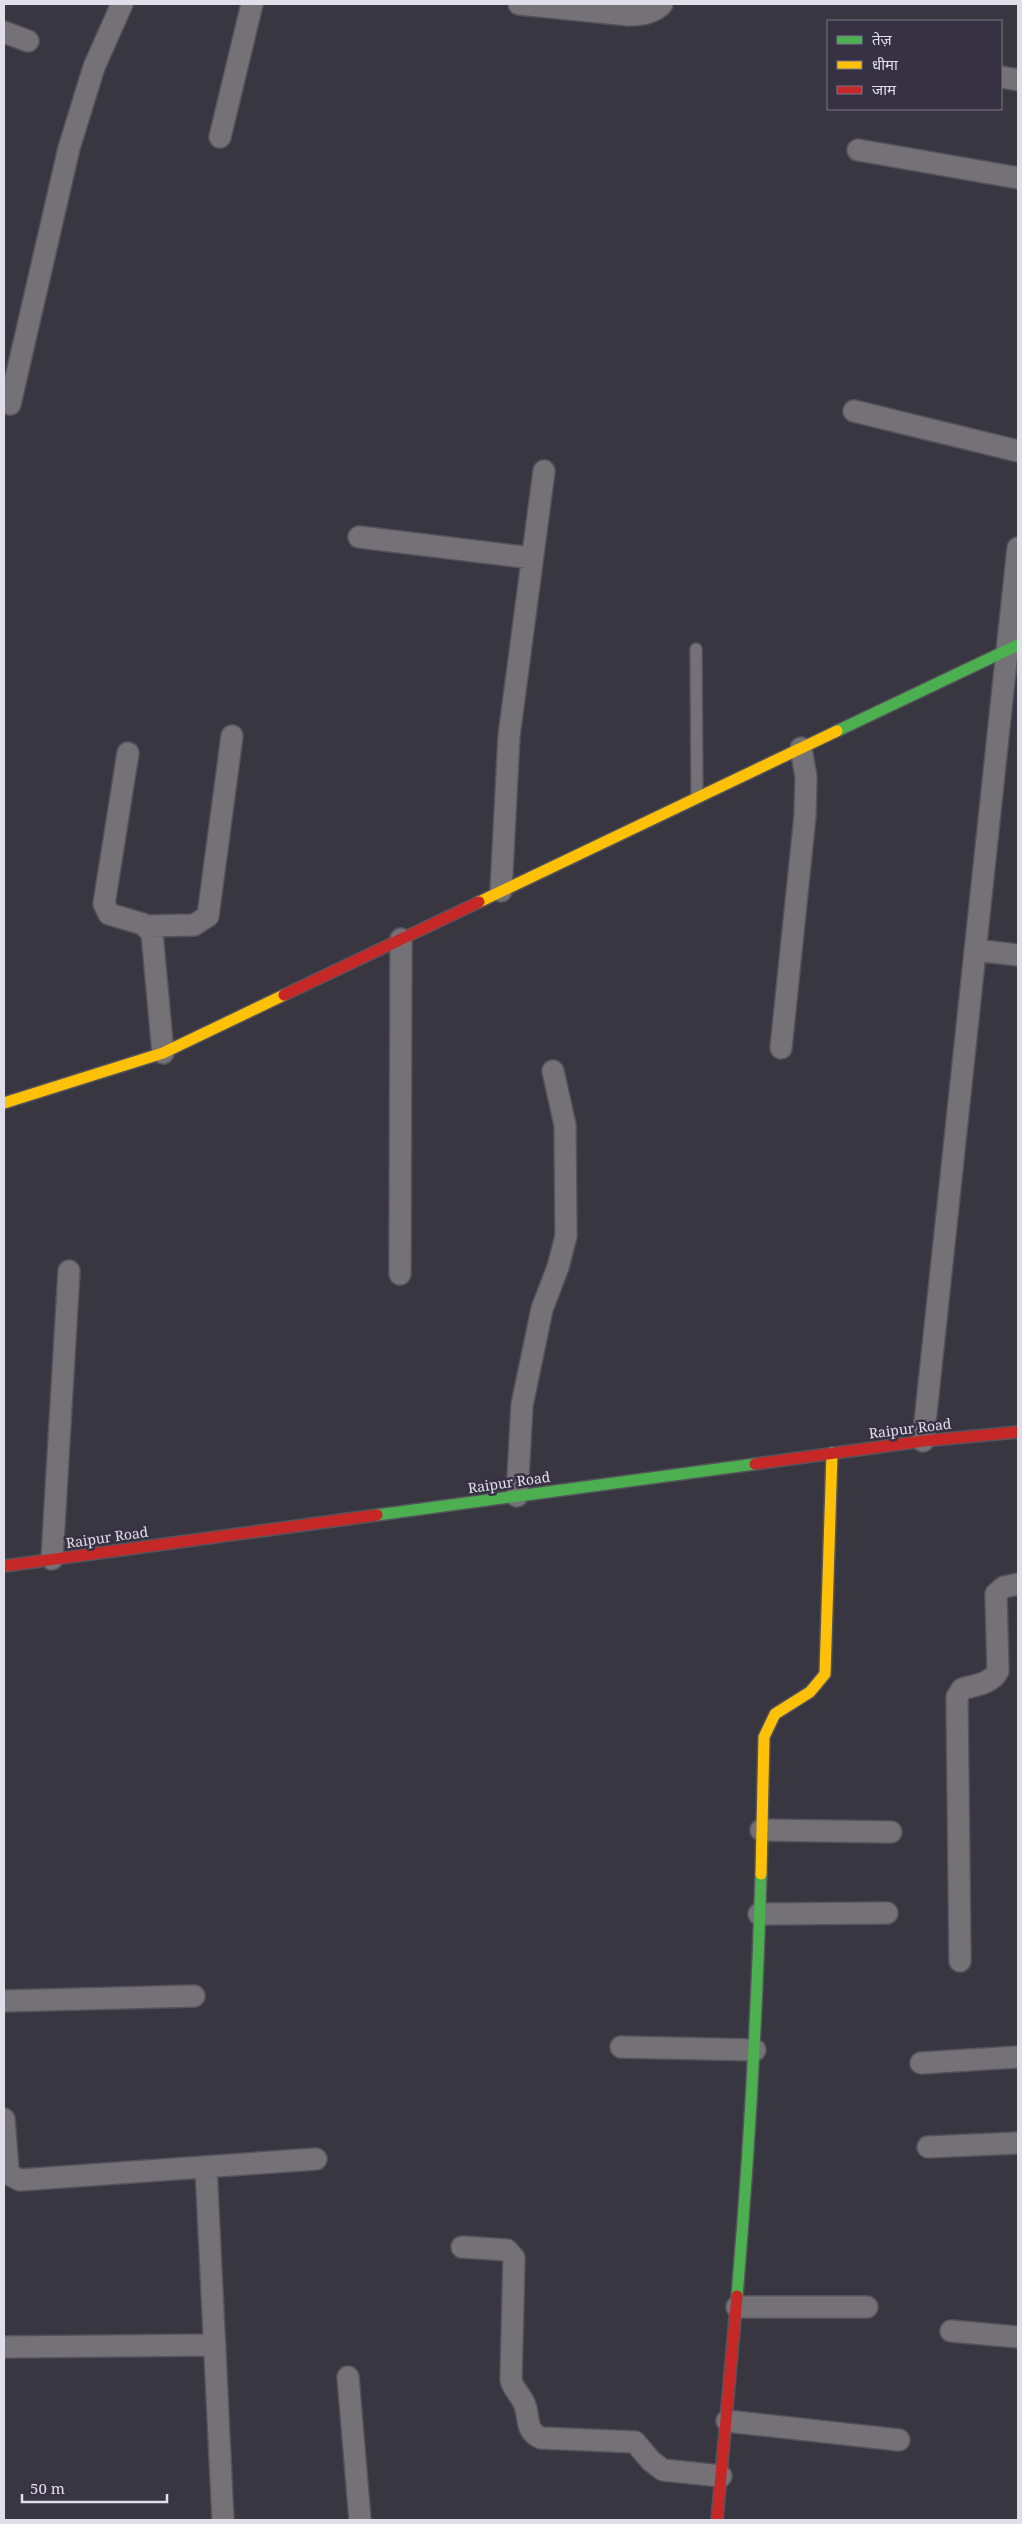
<svg xmlns="http://www.w3.org/2000/svg" width="1022" height="2524" viewBox="0 0 1022 2524" font-family="'Noto Serif','Noto Sans Devanagari',serif">
<rect width="100%" height="100%" fill="#383640"/>
<g fill="none" stroke-linecap="round" stroke-linejoin="round">
<!-- lane casing -->
<g stroke="#54525a" stroke-width="14">
<path id="lane" d="M696,649L697,797"/>
</g>
<!-- street casing -->
<g stroke="#54525a" stroke-width="24">
<path id="street" d="M519,4L629,15C641,15 654,13 662,4
M4,32L28,41
M1001,77L1018,80
M220,137L252,4
M858,150L1018,178
M10,404L69,148L94,67L122,4
M854,411L1018,451
M359,537L532,558
M128,753L104,904L109,914L143,924L152,933L163,1053
M501,891L509,736L544,471
M146,926L194,925L208,916L232,736
M975,950L1018,955
M781,1048L805,816L806,777L801,748
M400,1274L401,939
M923,1441L1018,548
M517,1496L522,1405L542,1309L558,1267L566,1236L565,1125L553,1071
M52,1559L69,1271
M761,1830L891,1832
M759,1914L887,1913
M960,1961L957,1697L962,1689C975,1685 991,1684 998,1671L996,1594L1004,1587L1018,1584
M4,2001L194,1996
M621,2047L755,2050
M921,2063L1018,2057
M4,2119L8,2170L10,2175L20,2180L316,2159
M928,2147L1018,2143
M206,2167L223,2520
M462,2247L507,2250L514,2258L511,2380C513,2389 519,2393 523,2401C531,2415 523,2430 541,2438L635,2442L651,2461L663,2470L721,2476
M737,2307H867
M951,2331L1018,2337
M4,2347L215,2345
M348,2377L360,2520
M727,2421L899,2440"/>
</g>
<!-- fast casing -->
<g stroke="#54525a" stroke-width="14">
<path id="fast" d="M837,731L1018,645
M377,1515L755,1464
M737,2296C749,2155 757,2015 761,1874"/>
</g>
<!-- slow casing -->
<g stroke="#54525a" stroke-width="14">
<path id="slow" d="M479,902L837,731
M4,1103L163,1053L284,995
M761,1874L764,1737L775,1714L810,1692L825,1674L832,1453"/>
</g>
<!-- jam casing -->
<g stroke="#54525a" stroke-width="14">
<path id="jam" d="M284,995L479,902
M755,1464L923,1441L1018,1432
M4,1566L377,1515
M717,2520L737,2296"/>
</g>
<!-- lane -->
<use href="#lane" stroke="#747277" stroke-width="11"/>
<!-- street -->
<use href="#street" stroke="#747277" stroke-width="21"/>
<!-- fast -->
<use href="#fast" stroke="#4caf50" stroke-width="11"/>
<!-- slow -->
<use href="#slow" stroke="#ffc107" stroke-width="11"/>
<!-- jam -->
<use href="#jam" stroke="#c62828" stroke-width="11"/>
</g>
<g text-anchor="middle" dominant-baseline="central" stroke-width="5" stroke-linejoin="round" paint-order="stroke">
<!-- street labels -->
<g font-size="14" fill="#e0dee9" stroke="#363244">
<text transform="translate(910 1428) rotate(-7)">Raipur Road</text>
<text transform="translate(509 1482) rotate(-8)">Raipur Road</text>
<text transform="translate(107 1537) rotate(-8)">Raipur Road</text>
</g>
</g>
<!-- border -->
<rect width="1022" height="2524" fill="none" stroke="#e0dee9" stroke-width="10"/>
<!-- legend -->
<rect x="827" y="20" width="175" height="90" fill="#363244" stroke="#7a7786"/>
<rect x="837" y="36" width="25" height="8" fill="#4caf50" stroke="#7a7786"/>
<text x="872" y="45" font-size="15" fill="#e0dee9">तेज़</text>
<rect x="837" y="61" width="25" height="8" fill="#ffc107" stroke="#7a7786"/>
<text x="872" y="70" font-size="15" fill="#e0dee9">धीमा</text>
<rect x="837" y="86" width="25" height="8" fill="#c62828" stroke="#7a7786"/>
<text x="872" y="95" font-size="15" fill="#e0dee9">जाम</text>
<!-- scale -->
<path d="M22 2494v8h145v-8" fill="none" stroke="#e0dee9" stroke-width="2.5"/>
<text x="30" y="2494" font-size="15" fill="#e0dee9" stroke="#363244" stroke-width="4" paint-order="stroke">50 m</text>
</svg>
